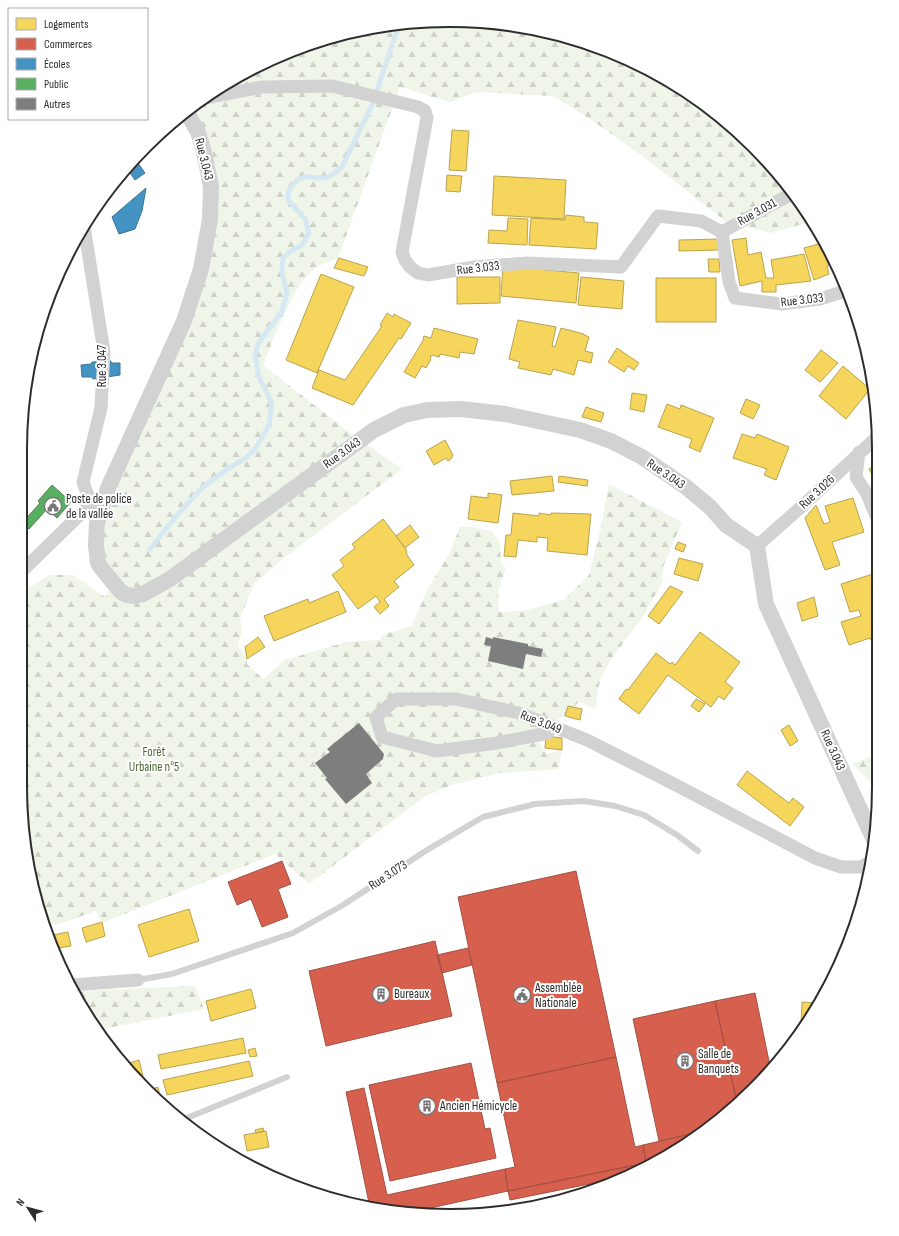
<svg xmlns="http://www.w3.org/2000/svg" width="899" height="1236" viewBox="0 0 899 1236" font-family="'Sofia Sans Condensed',sans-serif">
<defs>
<pattern id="forest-firs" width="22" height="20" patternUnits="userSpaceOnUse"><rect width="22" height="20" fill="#f0f5ea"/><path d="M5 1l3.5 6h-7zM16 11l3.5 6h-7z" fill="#ced2c9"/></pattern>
</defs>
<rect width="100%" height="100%" fill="#fff"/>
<!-- forest -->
<path fill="url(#forest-firs)" d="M421,21L505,24L587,43L664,77L733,126L790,188L810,222L771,233L725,221L641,155L593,121L553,96L476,92L450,102L400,87L338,258C331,262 320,264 313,270C293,285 273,341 263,365L346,430L402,469L285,557L254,584L240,618L242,631L238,645L247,659V664L263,679L285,660L346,642L379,640L385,634L412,626L427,590L449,554L460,527H470L492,531L500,544L501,563L506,568L498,591L499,612L522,611L564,600L589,575L601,527L609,484L682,522L663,567L662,583L642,618L611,659L600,680L595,708L579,702L537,739L546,754L562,750L558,769L500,773L452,785L427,795L309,884L275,854L102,923L96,911L62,923L45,927L35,898L20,787V593L50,575H73L105,597L115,584L102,562L108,488L183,322L210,188L188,109L259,64L338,35Z
M878,754V789L852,764Z
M195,986L204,1009L97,1030L92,1025L74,991Z"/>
<!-- homes -->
<path fill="#f6d55c" stroke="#baa34e" d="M452,130L469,131L466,171L449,170Z
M447,175L462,176L460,192L446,191Z
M494,176L566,180L564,219L492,215Z
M566,215L584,217V222L598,223L596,249L529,245L531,218L565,220Z
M508,218L528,219L527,245L488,243L489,230L507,231Z
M746,238L748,255L761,252L766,278H774L771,260L804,254L811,281L776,285V292H762V281L740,286L732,240Z
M720,239V250L679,251V240Z
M822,243L830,264L827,266L829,274L814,280L804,248Z
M339,258L368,267L364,276L334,268Z
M708,259H719L720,272H709Z
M503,266L579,273L576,303L501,296Z
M321,274L354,287L317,373L286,360Z
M457,277H500V303L457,304Z
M581,277L624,281L622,309L578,305Z
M656,278H716V322H656Z
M387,313L393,317L394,314L411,323L401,339L399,338L353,405L312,388L319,370L345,380L382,326L380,325Z
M518,320L556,327L552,346L555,347L561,328L584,334V335L589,337L585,351L593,353L591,363L578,360L574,375L553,369L551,375L518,368L520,362L509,359Z
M434,328L478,339L474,354L460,352L459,358L440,354L439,357L432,355L430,358L431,359L426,368L422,366L415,378L404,372L424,339L423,338L424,336L431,338Z
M617,348L639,363L634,370L628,366L624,372L608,362Z
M821,350L838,363L820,382L805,370Z
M843,366L870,389L846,419L819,396Z
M632,393L647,395L644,412L630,409Z
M746,399L760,405L753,419L740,413Z
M667,404L680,409L681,405L714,418L700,452L689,447L692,439L658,427Z
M586,407L604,413L601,422L582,417Z
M742,434L755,438L757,434L789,447L776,480L764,475L767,469L733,458Z
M445,440L453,455L451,459L448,461L446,458L434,465L426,451Z
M876,465V482L869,469Z
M552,476L554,491L512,495L510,481Z
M559,476L588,480L587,486L558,482Z
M488,493L502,495L498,523L468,519L471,496L488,498Z
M853,498L864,532L832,542L840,565L825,570L805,518L816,505L824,524L830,522L825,506Z
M513,513L539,516V513L551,515V513L591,514L587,555L547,551L548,538L537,537V542L518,540L516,557L504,556L506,535H511Z
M383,519L406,549L407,555L414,565L394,581L399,587L384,599L389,606L380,614L374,607L380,602L376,596L358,609L332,575L344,566L340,560L355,548L352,544Z
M410,525L419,537L405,548L396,536Z
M678,542L686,545L683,552L675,549Z
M679,558L703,564L698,581L674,574Z
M876,573L877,638L871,640L870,638L849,645L841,622L861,616L859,610L850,612L841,584Z
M670,586L683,592L659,624L648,616Z
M338,591L346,612L274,641L264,616L308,599L309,603Z
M814,597L818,616L802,621L797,603Z
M700,632L740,662L725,682L733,688L724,700L719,696L711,707L668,675L639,714L619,699L626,689L628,690L656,653L670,664L672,662L675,665Z
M258,637L265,647L247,659L245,647Z
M696,699L705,704L699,712L691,706Z
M568,706L582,709L580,720L565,716Z
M789,725L798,741L790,746L781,730Z
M546,736L562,738V750L545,748Z
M747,771L789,803L793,798L804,807L790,826L737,785Z
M189,909L199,941L149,957L138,925Z
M102,922L105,936L86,942L82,928Z
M68,932L71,946L52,949L48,936Z
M251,989L256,1008L211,1021L206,1001Z
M802,1002L817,1003L802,1025H801Z
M243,1038L246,1053L161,1069L158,1055Z
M255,1048L257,1056L250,1057L248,1050Z
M139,1060L143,1076L138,1078L126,1064Z
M249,1061L253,1076L167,1095L163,1080Z
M158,1087L162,1105L149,1090Z
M263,1128L264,1131L256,1133L255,1130Z
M266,1131L269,1147L247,1151L244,1135Z"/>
<!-- shops -->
<path fill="#d6604d" stroke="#a35143" d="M282,861L291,884L278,889L288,917L262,927L251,899L237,905L228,882Z
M576,871L616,1057L497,1083L458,897Z
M435,941L452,1016L326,1046L309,971Z
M468,948L472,965L442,973L437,955Z
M755,993L771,1071L737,1103L715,1001Z
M715,1001L737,1103L711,1127L704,1131L659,1141L633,1019Z
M616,1057L635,1147L643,1145L646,1163L508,1191L505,1169L515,1167L497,1083Z
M471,1063L485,1129L490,1128L496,1158L390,1181L369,1085Z
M364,1088L387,1195L505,1169L508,1191L412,1212L370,1208L346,1092Z
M704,1131L650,1163H646L643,1145Z
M646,1163V1165L624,1177L510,1200L508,1191Z"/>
<!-- schools -->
<path fill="#4393c3" stroke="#3c7496" d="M135,159L145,173L135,180L126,167Z
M146,188L142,211L135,229L119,234L112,217Z
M111,361V363H120V375L93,379L92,377H82L81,365L91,364L92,362Z"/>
<!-- public -->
<path fill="#5aae61" stroke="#4c8751" d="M52,485L71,502L57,518L47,509L29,529L22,523L40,503L38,501Z"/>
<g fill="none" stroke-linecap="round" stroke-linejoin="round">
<!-- stream -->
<path stroke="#d6e8f2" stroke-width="5" d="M150,549L177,515L202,488L227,469L246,458L256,448L269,425L272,403L259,377L255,356L258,344L282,311L287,293L282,272L283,258L289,252L302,245L309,233L305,219L288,200C287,189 294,180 305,177C311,176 318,179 324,178C331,176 337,172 342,167L372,105L399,25"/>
</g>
<!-- building -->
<path fill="#7e7e7e" d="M486,637L493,639V637L528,644V646L543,649L541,657L526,654L523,669L488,661L491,646L484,645Z
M359,723L384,754L383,759L366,774L372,783L346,804L325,779L327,778L315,763L330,752L327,749Z"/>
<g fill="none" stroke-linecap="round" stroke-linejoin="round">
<!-- service -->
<path stroke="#d2d2d2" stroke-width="6" d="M138,980L172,974L293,933L343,905L427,850L483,817L535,804L584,801L615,806L644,815L677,835L698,851
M182,1120L287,1077"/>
<!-- minor -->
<path stroke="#d2d2d2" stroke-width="13" d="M205,98L262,87L332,86L418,107L425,111L427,118L402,252L405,260L410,267L418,273L428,275L474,267L527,263L621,267L658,216L701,221L722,232L729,282L735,298L782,304L820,299L848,290
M84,226L104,352L101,408L83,482L91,504
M722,232L793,193
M859,452L856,477L867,494L876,516
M757,546L800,508L876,438
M20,573L96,499
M548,733L497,743L437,751L382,737L376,717L396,699H456L519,713L587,740L672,783L815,858L841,867H861L870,862
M71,985L138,980"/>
<!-- tertiary -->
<path stroke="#d2d2d2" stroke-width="16" d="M186,111L198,132L204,152L211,187L210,219L201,269L184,321L108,488L97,523L96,545L98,563L102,569L121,592L127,595L135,596L143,594L170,579L374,430L404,415L427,410L461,409L505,414L580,430L611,441L642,457L686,487L710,507L726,525L757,546L766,604L874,840"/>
</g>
<!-- icons -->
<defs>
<g id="civic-ring" transform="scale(0.9)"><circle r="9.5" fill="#fff" stroke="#767676" stroke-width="1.5"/><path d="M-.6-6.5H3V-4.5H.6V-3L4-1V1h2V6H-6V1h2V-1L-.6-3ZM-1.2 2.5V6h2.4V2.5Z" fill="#767676"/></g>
<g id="building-ring" transform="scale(0.9)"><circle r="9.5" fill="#fff" stroke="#767676" stroke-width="1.5"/><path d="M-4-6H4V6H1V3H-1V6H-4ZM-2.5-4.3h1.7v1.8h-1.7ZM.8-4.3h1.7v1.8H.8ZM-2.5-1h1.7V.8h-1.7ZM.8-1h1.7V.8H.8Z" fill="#767676"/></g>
</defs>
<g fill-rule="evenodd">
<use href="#civic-ring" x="53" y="506"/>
<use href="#building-ring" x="381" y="994"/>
<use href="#civic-ring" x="522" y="995"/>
<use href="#building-ring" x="685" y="1061"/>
<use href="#building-ring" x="427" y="1106"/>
</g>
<g text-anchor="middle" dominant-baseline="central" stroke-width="4" stroke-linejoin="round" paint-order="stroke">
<!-- street labels -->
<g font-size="13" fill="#2d2d2d" stroke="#fff">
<text transform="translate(204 159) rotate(76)">Rue 3.043</text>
<text transform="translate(757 212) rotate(-29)">Rue 3.031</text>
<text transform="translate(478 268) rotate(-7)">Rue 3.033</text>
<text transform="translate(802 300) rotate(-7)">Rue 3.033</text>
<text transform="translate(102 366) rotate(-90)">Rue 3.047</text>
<text transform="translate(342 453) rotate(-36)">Rue 3.043</text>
<text transform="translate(666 474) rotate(34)">Rue 3.043</text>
<text transform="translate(817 492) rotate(-43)">Rue 3.026</text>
<text transform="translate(541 722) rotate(21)">Rue 3.049</text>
<text transform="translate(833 750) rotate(66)">Rue 3.043</text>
<text transform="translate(388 875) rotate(-33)">Rue 3.073</text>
</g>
<!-- poi labels -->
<g font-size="13" fill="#2d2d2d" stroke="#fff" text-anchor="start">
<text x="66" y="499">Poste de police<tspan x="66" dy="15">de la vallée</tspan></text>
<text x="535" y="988">Assemblée<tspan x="535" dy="15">Nationale</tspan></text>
<text x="394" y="994">Bureaux</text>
<text x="698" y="1054">Salle de<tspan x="698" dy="15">Banquets</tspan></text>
<text x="440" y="1106">Ancien Hémicycle</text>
</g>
<!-- park labels -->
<g font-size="13" fill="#516b38" stroke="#fff">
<text x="154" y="752">Forêt<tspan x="154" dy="15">Urbaine n°5</tspan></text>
</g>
</g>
<!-- crop -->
<path d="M0 0H899V1236H0ZM449 27H450A422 422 0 0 1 872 449V787A422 422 0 0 1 450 1209H449A422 422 0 0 1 27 787V449A422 422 0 0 1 449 27Z" fill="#fff" fill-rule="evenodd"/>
<path fill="none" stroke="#2d2d2d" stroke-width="2" d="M449 27H450A422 422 0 0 1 872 449V787A422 422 0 0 1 450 1209H449A422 422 0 0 1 27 787V449A422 422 0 0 1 449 27Z"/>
<!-- legend -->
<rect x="8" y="8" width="140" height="112" fill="#ffffff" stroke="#ababab"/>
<rect x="16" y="18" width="20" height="12" fill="#f6d55c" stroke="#ababab"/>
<text x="44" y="28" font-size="12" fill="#2d2d2d">Logements</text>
<rect x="16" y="38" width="20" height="12" fill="#d6604d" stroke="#ababab"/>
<text x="44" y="48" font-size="12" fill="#2d2d2d">Commerces</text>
<rect x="16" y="58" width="20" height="12" fill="#4393c3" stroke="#ababab"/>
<text x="44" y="68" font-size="12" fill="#2d2d2d">Écoles</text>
<rect x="16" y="78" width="20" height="12" fill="#5aae61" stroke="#ababab"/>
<text x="44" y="88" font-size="12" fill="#2d2d2d">Public</text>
<rect x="16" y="98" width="20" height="12" fill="#7e7e7e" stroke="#ababab"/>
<text x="44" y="108" font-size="12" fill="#2d2d2d">Autres</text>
<!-- north arrow -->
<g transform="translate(28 1208) rotate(306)" stroke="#ffffff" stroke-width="3" paint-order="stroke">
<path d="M0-3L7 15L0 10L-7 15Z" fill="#2d2d2d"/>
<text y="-6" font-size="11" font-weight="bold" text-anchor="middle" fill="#2d2d2d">N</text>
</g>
</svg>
